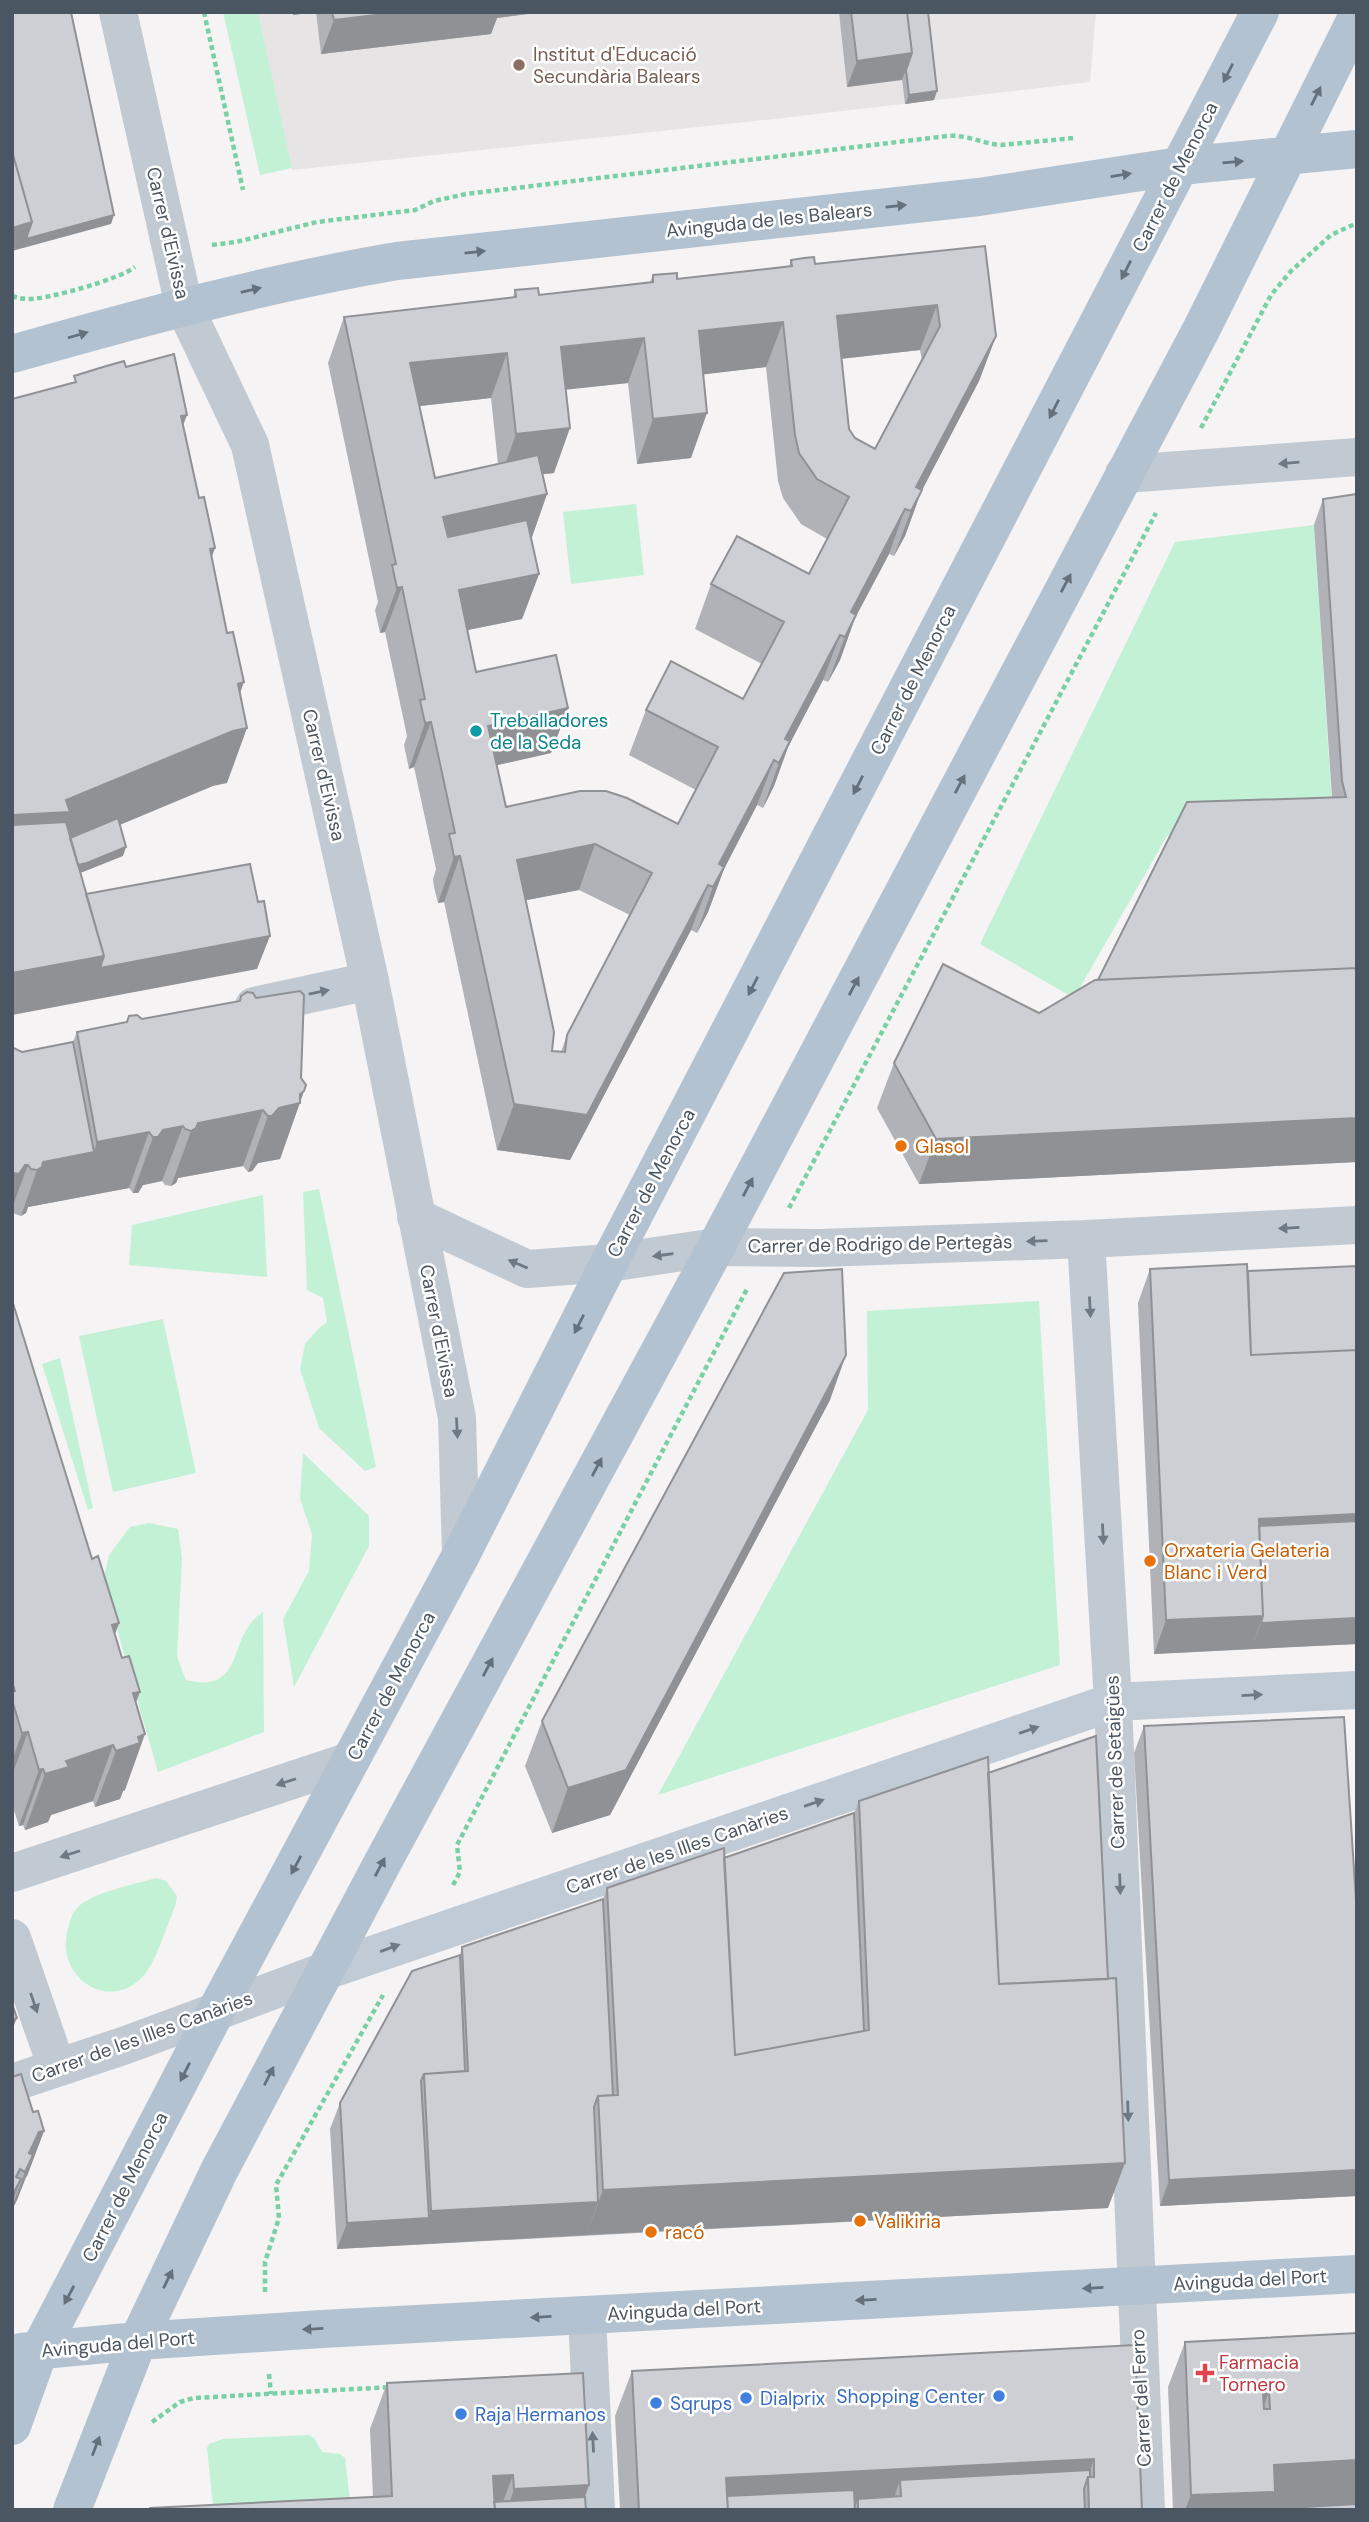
<svg xmlns="http://www.w3.org/2000/svg" width="1369" height="2522" viewBox="0 0 1369 2522" font-family="'DM Sans',sans-serif">
<rect width="100%" height="100%" fill="#f5f3f3"/>
<!-- education -->
<path fill="#e6e4e5" d="M258,12H1096L1090,82L774,119L292,170Z"/>
<!-- green -->
<path fill="#c3f1d5" d="M223,12H258L292,168L260,175Z
M636,504L644,575L571,584L563,512Z
M1314,525L1332,807L1189,820L1167,836L1074,998L980,944L1175,542Z
M319,1189L376,1467L365,1471L319,1428L300,1369L305,1344L319,1328L327,1322L323,1298L307,1290L303,1192Z
M263,1195L267,1277L129,1265L132,1225Z
M1039,1301L1060,1665L658,1795L868,1410L867,1311Z
M163,1319L196,1473L113,1492L79,1336Z
M60,1358L93,1508L88,1510L42,1364Z
M303,1453L369,1516V1546L294,1687L283,1619L309,1571L312,1534L300,1499Z
M149,1523L178,1529L182,1558L177,1657L186,1680C247,1695 226,1635 263,1612L264,1732L158,1772L103,1581L109,1555L130,1527Z
M156,1878L166,1881L177,1896L175,1907C167,1925 156,1962 144,1975C112,2013 57,1980 67,1933C69,1925 71,1914 77,1908C90,1893 136,1884 156,1878Z
M309,2435L314,2438L322,2452L340,2454L345,2458L350,2501L345,2510L213,2506L207,2448L209,2444L223,2439Z"/>
<g fill="none" stroke-linecap="round" stroke-linejoin="round">
<!-- path -->
<path stroke="#7ad0a6" stroke-width="4.5" stroke-dasharray="5 3.5" stroke-linecap="butt" d="M204,12L243,190
M212,245L236,242L317,222L415,210L434,201L466,194L947,136C966,134 983,144 1001,145L1074,138
M12,296C18,298 23,299 29,299C49,299 120,279 135,267
M1201,428L1271,295L1291,271L1331,235L1357,223
M789,1208L1156,513
M453,1885L460,1872L457,1845L748,1287
M265,2292V2262L279,2218L276,2185L383,1995
M269,2374L271,2394
M152,2422L180,2402L194,2398L391,2387"/>
<!-- street -->
<path stroke="#c1cad2" stroke-width="38" d="M118,12L184,306L250,445L370,981L457,1418L461,1555
M1124,474L1357,457
M254,1006L370,981
M416,1217L527,1269L609,1263L716,1247L820,1248L1086,1239L1357,1225
M1086,1239L1113,1702L1146,2510
M12,1873L350,1761
M12,1938L57,2068
M12,2083L126,2045L325,1971
M587,2315L596,2510"/>
<!-- secondary -->
<path stroke="#c1cbd6" stroke-width="38" d="M325,1971L1113,1702L1357,1690"/>
<!-- primary -->
<path stroke="#b3c2d1" stroke-width="38" d="M12,354C140,318 267,283 397,261L979,197L1180,166L1357,149
M21,2352L138,2341L322,2329L1357,2274
M12,2426L39,2351L216,2011L461,1555L609,1263L1260,12
M72,2510L138,2341L219,2171L384,1860L716,1247L1201,330L1357,17"/>
</g>
<!-- wall -->
<path fill="#b0b2b7" fill-rule="evenodd" d="M293,12H527V14L497,18L491,34L321,54L316,12L293,15Z
M839,12H928L934,100L905,104L902,79L847,87Z
M985,246L996,336L979,381L921,492L905,536L894,556L889,554L855,618L840,660L828,682L823,680L788,747L774,786L763,808L757,805L724,869L708,912L697,933L691,930L570,1160L497,1150L444,902L438,903L434,887L433,879L436,869L414,767L409,769L405,750L404,745L407,736L385,632L380,633L375,610L378,602L328,363L344,317L513,297L515,290L539,295L650,282L653,275L677,279L789,266L791,260L815,264ZM920,350L922,360L875,449L855,438L849,429L841,359ZM766,367L778,481L783,498L801,524L827,539L809,574L711,584L695,629L762,664L743,699L646,710L629,755L696,790L678,824L506,807L497,765L551,753L568,708L476,672L467,630L522,619L539,574L531,539L547,494L543,474L554,473L566,389L628,383L637,464L691,458L703,374ZM491,398L498,464L435,478L419,406ZM579,890L630,915L567,1035L561,1052L552,1051L526,900Z
M1357,494V1162L919,1184L877,1108L894,1063L1039,1013L1098,980L1332,798L1314,525L1323,499Z
M142,1019L301,1078L304,1091L280,1159L258,1163L252,1171L248,1172L243,1166L178,1178L176,1183L171,1186L165,1185L162,1181L143,1185L138,1193H133L129,1188L28,1207L26,1213L21,1216L15,1214L12,1211V1049L22,1052L73,1042L77,1032Z
M1357,1266V1644L1154,1654L1138,1303L1150,1269L1248,1271Z
M12,1300L92,1559L119,1623L115,1634L136,1703L125,1790L123,1791L120,1799L95,1807L93,1801L51,1815L48,1822L25,1830L23,1825L19,1826L12,1804Z
M830,1400L610,1815L552,1833L525,1766L542,1721Z
M1144,1726L1357,1915V2196L1160,2206L1134,1753Z
M988,1773L1108,2208L337,2249L330,2129L340,2103L460,1955L462,1947L603,1899L607,1888L724,1858L854,1813L859,1801Z
M12,2077L44,2131L27,2176L26,2177L17,2200L12,2210Z
M1357,2333V2510H1173L1168,2387L1185,2342Z
M1135,2345L1142,2510H620L615,2416L632,2371Z
M387,2383L589,2485L585,2497L586,2510L373,2497L370,2429Z"/>
<!-- shaded-wall -->
<path fill="#909195" d="M294,12H316L293,15Z
M400,12H527V14L497,18L491,34L321,54L334,20Z
M912,53L902,80L847,87L857,61Z
M937,91L934,100L905,104L909,95Z
M114,215L111,224L12,251V228L32,222Z
M937,305L920,350L820,361L837,316Z
M783,322L766,367L682,377L699,331Z
M996,336L979,381L921,492L905,536L894,556L911,511L916,487Z
M644,338L628,383L545,392L561,347Z
M507,353L491,398L394,409L410,363Z
M707,413L691,458L637,464L653,419Z
M187,415L166,471L181,416Z
M570,428L554,473L500,479L516,434Z
M547,494L531,540L427,562L443,517Z
M905,509L889,554L855,618L840,660L828,682L845,637L851,612Z
M215,548L195,604L210,549Z
M539,574L522,619L443,635L459,590Z
M402,587L385,632L380,633L397,588Z
M840,635L823,680L788,747L774,786L763,808L779,763L785,739Z
M244,682L225,734L233,731L247,728L227,783L213,786L12,870V815L66,800L238,684Z
M568,708L551,753L471,771L488,726Z
M431,722L414,767L409,769L425,723Z
M774,760L757,805L724,869L708,912L697,933L713,887L719,864Z
M595,844L579,890L501,905L517,860Z
M126,847L123,856L83,872L53,880L56,871Z
M460,856L444,902L438,903L454,857Z
M708,885L691,930L570,1160L497,1150L514,1104L587,1115Z
M270,936L257,969L12,1015V973L104,956Z
M304,1091L280,1159L258,1163L252,1171L248,1172L268,1116L279,1108Z
M263,1110L243,1166L178,1178L176,1183L171,1186L191,1131L198,1123Z
M1357,1118V1162L919,1184L936,1139Z
M183,1126L162,1181L143,1185L138,1193H133L153,1137L163,1130Z
M149,1132L129,1188L28,1207L26,1213L21,1216L37,1170L43,1162L94,1152L97,1142Z
M25,1165H28L12,1208V1178L14,1173Z
M846,1355L830,1400L610,1815L552,1833L568,1788Z
M1357,1514V1547L1258,1552L1259,1519Z
M1263,1616L1251,1649L1154,1654L1166,1620Z
M1357,1618V1644L1251,1649L1261,1623Z
M119,1623L98,1679L112,1625Z
M140,1692L119,1747L133,1693Z
M28,1732L12,1775V1761L22,1733Z
M145,1734L125,1790L123,1791L120,1799L95,1807L116,1751L138,1737Z
M113,1745L93,1801L51,1815L48,1822L25,1830L45,1774L66,1761Z
M43,1769L23,1825L19,1826L39,1770Z
M17,2018L12,2030V2020Z
M44,2131L27,2176L26,2177L17,2200L12,2210V2207L25,2172L29,2153L39,2132Z
M1125,2163L1108,2208L586,2235L603,2190Z
M1357,2170V2196L1160,2206L1169,2180Z
M21,2179L12,2203V2196Z
M598,2202L586,2235L337,2249L347,2223L429,2218L431,2211Z
M1269,2391L1253,2437L1263,2392Z
M1094,2459L1078,2504L901,2496L900,2480L890,2510L858,2499L854,2510H720L726,2478Z
M1357,2460V2505L1269,2510H1185L1191,2495L1274,2465Z
M513,2475L500,2510H490L493,2476Z
M589,2485L580,2510H507L514,2489Z"/>
<!-- building -->
<path fill="#cdcfd5" stroke="#909195" stroke-width="2" fill-rule="evenodd" d="M12,12H71L114,215L26,239L32,222L12,151Z
M332,12H400L334,20Z
M851,12H907L912,53L857,61Z
M907,12H928L937,91L909,95L906,70L912,53Z
M12,151L32,222L12,228Z
M985,246L996,336L916,487L922,490L911,511L905,509L851,612L856,615L845,637L840,635L785,739L790,741L779,763L774,760L719,864L724,867L713,887L708,885L587,1115L514,1104L460,856L454,857L451,842L449,834L455,833L431,722L425,723L421,705L420,700L425,699L402,587L397,588L392,565L396,564L344,317L516,297L515,290L538,288L539,295L653,282V275L677,273V279L792,266L791,260L804,258L814,257L815,264ZM937,305L940,326L875,449L855,438L849,429L837,316ZM783,322L795,435L799,453L817,479L849,497L809,574L737,536L711,584L784,622L743,699L671,661L646,710L718,747L678,824L627,798L606,791H580L506,807L488,726L568,708L556,655L476,672L459,590L539,574L527,520L448,537L443,517L547,494L538,455L435,478L410,363L507,353L516,434L570,428L561,347L644,338L653,419L707,413L699,331ZM595,844L652,873L567,1035L565,1052L552,1051L554,1032L517,860Z
M174,354L187,415L181,416L199,498L204,497L215,548L210,549L227,633L233,632L244,682L238,684L247,728L233,731L66,800L70,812L12,815V399L76,382L74,376L103,367L124,361L126,367Z
M1357,494V968L1098,980L1187,802L1346,797L1342,781L1323,499Z
M118,818L126,847L87,863L78,865L70,838Z
M66,822L104,956L12,973V825Z
M250,864L258,902L264,901L270,936L100,968L104,956L86,894Z
M943,964L1039,1013L1095,980L1357,968V1118L936,1139L894,1063Z
M300,991L304,995L301,1078L306,1085L304,1091L300,1094V1103L279,1108L272,1116H268L263,1110L198,1123L196,1128L191,1131L185,1129L183,1126L163,1130L158,1137H153L149,1132L97,1142L77,1032L127,1022L129,1016L137,1015L142,1019L240,1001L241,996L247,992L253,993L256,998Z
M73,1042L94,1152L43,1162L42,1167L37,1170L31,1169L28,1165H25L19,1174L14,1173L12,1172V1049L14,1048L22,1052Z
M1247,1264L1251,1355L1357,1350V1514L1259,1519L1263,1616L1166,1620L1150,1269Z
M1357,1266V1350L1251,1355L1248,1271Z
M842,1269L846,1355L626,1770L568,1788L542,1721L784,1273Z
M12,1300L92,1559L98,1556L109,1591L119,1623L112,1625L122,1658L129,1656L130,1659L140,1692L133,1693L145,1734L138,1737L140,1743L116,1751L113,1745L66,1761L69,1767L45,1774L43,1769L39,1770L28,1732L22,1733L12,1700V1691H15L12,1682Z
M1357,1521V1618L1261,1623L1263,1616L1259,1526Z
M1344,1717L1357,1915V2170L1169,2180L1144,1726Z
M1096,1736L1108,1979L999,1984L988,1773Z
M988,1757L999,1984L1116,1978L1125,2163L603,2190L598,2096L618,2095L607,1888L724,1848L735,2055L869,2030L859,1801Z
M854,1813L864,2031L735,2055L724,1858Z
M603,1899L613,2095L598,2096L594,2107L598,2202L431,2211L424,2074L468,2071L462,1947Z
M460,1955L465,2071L424,2074L421,2081L429,2218L347,2223L340,2103L412,1971Z
M12,2004L17,2018L12,2020Z
M21,2074L33,2112L38,2111L44,2131L39,2132L29,2153L33,2155L25,2172L20,2169L16,2177L21,2179L12,2196V2077Z
M1357,2333V2460L1274,2465L1275,2492L1191,2495L1185,2342ZM1269,2391L1270,2409H1264L1263,2392Z
M1135,2345L1142,2510H1089L1088,2477H1094V2459L726,2478L728,2510H639L632,2371Z
M583,2373L589,2485L514,2489L513,2475L493,2476L495,2510H149L150,2508L392,2496L387,2383Z
M1090,2470V2477H1088L1084,2489L1085,2510H858V2499L901,2496L900,2480Z
M854,2490L855,2510H728L727,2496Z
M585,2497L586,2510H495L494,2502Z
M1357,2504V2510H1253Z"/>
<!-- one-way arrows -->
<defs><path id="oneway-solid" d="M-6-.8H1V-3.2L6.5 0L1 3.2V.8H-6Z" transform="scale(1.75)"/></defs>
<g fill="#64717d">
<use href="#oneway-solid" transform="translate(1228 73) rotate(117)"/>
<use href="#oneway-solid" transform="translate(1316 96) rotate(-63)"/>
<use href="#oneway-solid" transform="translate(1233 162) rotate(-5)"/>
<use href="#oneway-solid" transform="translate(1121 175) rotate(-9)"/>
<use href="#oneway-solid" transform="translate(896 206) rotate(-6)"/>
<use href="#oneway-solid" transform="translate(475 252) rotate(-6)"/>
<use href="#oneway-solid" transform="translate(1126 270) rotate(117)"/>
<use href="#oneway-solid" transform="translate(251 290) rotate(-13)"/>
<use href="#oneway-solid" transform="translate(78 335) rotate(-16)"/>
<use href="#oneway-solid" transform="translate(1054 409) rotate(117)"/>
<use href="#oneway-solid" transform="translate(1066 583) rotate(-62)"/>
<use href="#oneway-solid" transform="translate(960 784) rotate(-62)"/>
<use href="#oneway-solid" transform="translate(858 785) rotate(117)"/>
<use href="#oneway-solid" transform="translate(753 986) rotate(117)"/>
<use href="#oneway-solid" transform="translate(854 986) rotate(-62)"/>
<use href="#oneway-solid" transform="translate(748 1187) rotate(-62)"/>
<use href="#oneway-solid" transform="translate(579 1324) rotate(117)"/>
<use href="#oneway-solid" transform="translate(597 1467) rotate(-62)"/>
<use href="#oneway-solid" transform="translate(488 1667) rotate(-62)"/>
<use href="#oneway-solid" transform="translate(296 1865) rotate(118)"/>
<use href="#oneway-solid" transform="translate(380 1867) rotate(-62)"/>
<use href="#oneway-solid" transform="translate(185 2072) rotate(117)"/>
<use href="#oneway-solid" transform="translate(269 2076) rotate(-63)"/>
<use href="#oneway-solid" transform="translate(168 2279) rotate(-64)"/>
<use href="#oneway-solid" transform="translate(1093 2288) rotate(177)"/>
<use href="#oneway-solid" transform="translate(69 2295) rotate(118)"/>
<use href="#oneway-solid" transform="translate(866 2300) rotate(177)"/>
<use href="#oneway-solid" transform="translate(541 2317) rotate(177)"/>
<use href="#oneway-solid" transform="translate(313 2329) rotate(177)"/>
<use href="#oneway-solid" transform="translate(96 2446) rotate(-69)"/>
</g>
<g fill="#6e7983">
<use href="#oneway-solid" transform="translate(1289 463) rotate(175)"/>
<use href="#oneway-solid" transform="translate(319 992) rotate(-12)"/>
<use href="#oneway-solid" transform="translate(1289 1228) rotate(177)"/>
<use href="#oneway-solid" transform="translate(1037 1241) rotate(178)"/>
<use href="#oneway-solid" transform="translate(663 1255) rotate(172)"/>
<use href="#oneway-solid" transform="translate(518 1264) rotate(-157)"/>
<use href="#oneway-solid" transform="translate(1090 1307) rotate(87)"/>
<use href="#oneway-solid" transform="translate(457 1428) rotate(87)"/>
<use href="#oneway-solid" transform="translate(1103 1534) rotate(87)"/>
<use href="#oneway-solid" transform="translate(286 1782) rotate(162)"/>
<use href="#oneway-solid" transform="translate(70 1854) rotate(162)"/>
<use href="#oneway-solid" transform="translate(1120 1884) rotate(88)"/>
<use href="#oneway-solid" transform="translate(34 2003) rotate(71)"/>
<use href="#oneway-solid" transform="translate(1128 2111) rotate(88)"/>
<use href="#oneway-solid" transform="translate(593 2442) rotate(-93)"/>
</g>
<g fill="#6e7984">
<use href="#oneway-solid" transform="translate(1252 1695) rotate(-3)"/>
<use href="#oneway-solid" transform="translate(1029 1730) rotate(-19)"/>
<use href="#oneway-solid" transform="translate(814 1803) rotate(-19)"/>
<use href="#oneway-solid" transform="translate(390 1948) rotate(-20)"/>
</g>
<!-- markers -->
<circle fill="#8d6e63" stroke="#fff" stroke-width="2.5" cx="519" cy="65" r="7"/>
<circle fill="#0f9aa8" stroke="#fff" stroke-width="2.5" cx="476" cy="731" r="7"/>
<g fill="#e8710a" stroke="#fff" stroke-width="2.5">
<circle cx="901" cy="1146" r="7"/>
<circle cx="1150" cy="1561" r="7"/>
<circle cx="860" cy="2221" r="7"/>
<circle cx="651" cy="2232" r="7"/>
</g>
<path fill="#e0444e" stroke="#fff" stroke-width="2.5" d="M1201.5 2362.5h7v7h7v7h-7v7h-7v-7h-7v-7h7z"/>
<g fill="#3f7fe0" stroke="#fff" stroke-width="2.5">
<circle cx="999" cy="2396" r="7"/>
<circle cx="746" cy="2398" r="7"/>
<circle cx="656" cy="2403" r="7"/>
<circle cx="461" cy="2414" r="7"/>
</g>
<g text-anchor="middle" dominant-baseline="central" stroke-width="5" stroke-linejoin="round" paint-order="stroke">
<!-- education labels -->
<g font-size="19" fill="#785e54" stroke="#fff" text-anchor="start">
<text x="533" y="54">Institut d'Educació<tspan x="533" dy="22">Secundària Balears</tspan></text>
</g>
<!-- street labels -->
<g font-size="19" fill="#4a5661" stroke="#fff">
<text transform="translate(1175 177) rotate(-63)">Carrer de Menorca</text>
<text transform="translate(769 220) rotate(-6)">Avinguda de les Balears</text>
<text transform="translate(168 233) rotate(77)">Carrer d'Eivissa</text>
<text transform="translate(913 680) rotate(-63)">Carrer de Menorca</text>
<text transform="translate(324 775) rotate(77)">Carrer d'Eivissa</text>
<text transform="translate(651 1183) rotate(-62)">Carrer de Menorca</text>
<text transform="translate(880 1244) rotate(-1)">Carrer de Rodrigo de Pertegàs</text>
<text transform="translate(439 1331) rotate(79)">Carrer d'Eivissa</text>
<text transform="translate(391 1686) rotate(-62)">Carrer de Menorca</text>
<text transform="translate(1115 1762) rotate(-92)">Carrer de Setaigües</text>
<text transform="translate(677 1850) rotate(-19)">Carrer de les Illes Canàries</text>
<text transform="translate(142 2037) rotate(-20)">Carrer de les Illes Canàries</text>
<text transform="translate(125 2187) rotate(-63)">Carrer de Menorca</text>
<text transform="translate(1250 2280) rotate(-3)">Avinguda del Port</text>
<text transform="translate(684 2310) rotate(-3)">Avinguda del Port</text>
<text transform="translate(118 2344) rotate(-5)">Avinguda del Port</text>
<text transform="translate(1141 2398) rotate(-93)">Carrer del Ferro</text>
</g>
<!-- culture labels -->
<g font-size="19" fill="#0d838f" stroke="#fff" text-anchor="start">
<text x="490" y="720">Treballadores<tspan x="490" dy="22">de la Seda</tspan></text>
</g>
<!-- food labels -->
<g font-size="19" fill="#c56008" stroke="#fff" text-anchor="start">
<text x="915" y="1146">Glasol</text>
<text x="1164" y="1550">Orxateria Gelateria<tspan x="1164" dy="22">Blanc i Verd</tspan></text>
<text x="874" y="2221">Valikiria</text>
<text x="665" y="2232">racó</text>
</g>
<!-- health labels -->
<g font-size="19" fill="#be3a42" stroke="#fff" text-anchor="start">
<text x="1219" y="2362">Farmacia<tspan x="1219" dy="22">Tornero</tspan></text>
</g>
<!-- shop labels -->
<g font-size="19" fill="#366cbe" stroke="#fff" text-anchor="start">
<text x="985" y="2396" text-anchor="end">Shopping Center</text>
<text x="760" y="2398">Dialprix</text>
<text x="670" y="2403">Sqrups</text>
<text x="475" y="2414">Raja Hermanos</text>
</g>
</g>
<!-- border -->
<rect width="1369" height="2522" fill="none" stroke="#4a5661" stroke-width="28"/>
</svg>
